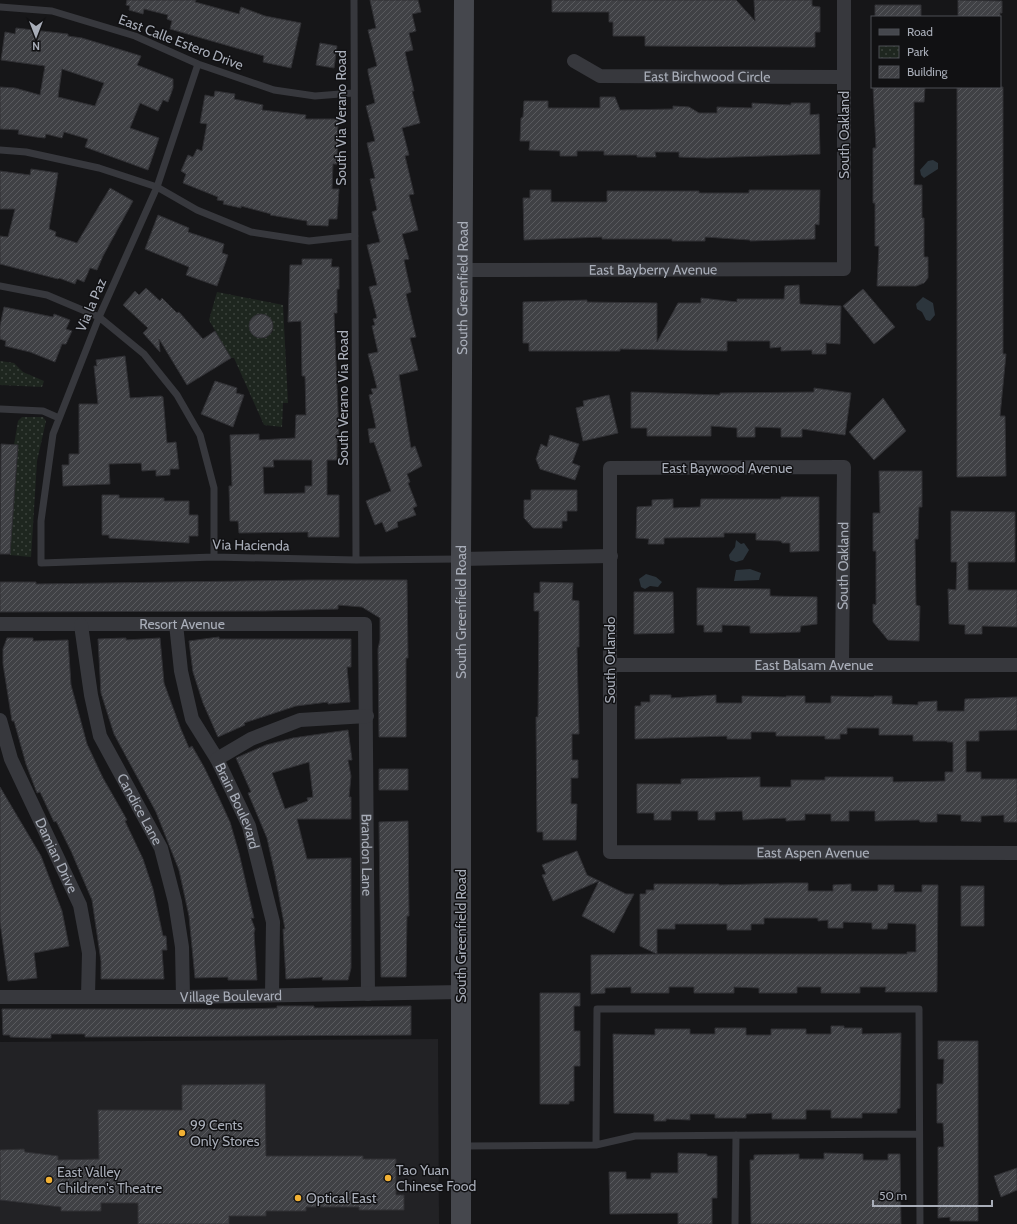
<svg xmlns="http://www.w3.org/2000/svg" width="1017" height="1224" viewBox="0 0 1017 1224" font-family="Cabin,sans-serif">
<defs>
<pattern id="park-dots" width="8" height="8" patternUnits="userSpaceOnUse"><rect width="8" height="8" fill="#1e261f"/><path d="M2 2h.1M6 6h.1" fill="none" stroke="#3c433d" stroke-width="1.8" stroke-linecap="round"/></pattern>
<pattern id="building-hatch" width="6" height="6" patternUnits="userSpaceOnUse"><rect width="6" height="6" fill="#404145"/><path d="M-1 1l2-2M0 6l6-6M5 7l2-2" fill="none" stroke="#595a5e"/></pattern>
</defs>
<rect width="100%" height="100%" fill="#161618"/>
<!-- built -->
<path fill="#222225" d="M438,1039L439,1224H0V1042Z"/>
<!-- park -->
<path fill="url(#park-dots)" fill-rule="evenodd" d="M217,292L283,305L288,403H283L282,427L264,425L234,358H231L209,320ZM258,314L267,315L272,322L273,331L266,338L256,337L250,331V321Z
M0,361L14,363L23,372L44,381L42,387L0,385Z
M22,417H43L46,421L37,461L31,557L10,555L18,446L14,445L18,421Z"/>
<!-- water -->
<path fill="#2c353c" d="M933,160L938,163V169L924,178L921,175L920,170L928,161Z
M923,297L933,303L935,315L930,321L926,320L922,312L917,309L916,304Z
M736,540L741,544L744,543L749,550L743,560L736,562L730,560L729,555L735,547Z
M750,569L761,573L759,580L734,581L736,570Z
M646,574L656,577L662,582L658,587L650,586L645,589L641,587L639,579Z"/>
<!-- building -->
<path fill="url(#building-hatch)" stroke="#303034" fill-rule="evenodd" d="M127,0H196L195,2L239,14L241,7L265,16L301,23L291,68L263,62L264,56L170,29L172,21L167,19L168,15L144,9L143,14L129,10L130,6L126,5Z
M370,0H418L421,12L412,14L416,31L409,33L413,50L405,52L414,91H412L420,123L402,128L409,155L405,156L414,194L409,195L418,230L402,234L409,259L404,260L411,292L406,294L416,337L410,338L418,370L399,375L411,448L415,446L422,466L407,474L410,482L408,483L417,506L413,508L416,515L397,522L398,527L386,532L382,522L375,525L366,501L391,491L374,442L370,443L368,429L376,428L369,395L373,394L371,389L377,388L368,354L378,352L372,326L375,325L373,319L377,318L369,287L377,285L367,245L380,242L372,212L377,210L370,179L375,178L367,143L375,141L366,106L375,103L368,72V69L377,66L368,30L376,28Z
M552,0H736L755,21L754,0H812V6L820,7V32H815V47L645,46V36H613V22H609V12H552Z
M958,0L1002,1V13H1000V17H958Z
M875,5H921V17H875Z
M16,28L68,34V36L82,38L125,51L141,56L137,65L173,79V88L168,102L163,100L158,111L140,103L130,128L159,138L148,170L85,147L88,139L64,132L62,138L46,134L45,138L36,137L18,134L19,130L0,129V87L15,88L40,95L45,66L1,60L5,32L15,34ZM62,69L104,83L95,106L58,97Z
M320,43L337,46L334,68L316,65Z
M873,87H925L924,102H914V185H922V218H924V257H928V278L924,283L916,286H877L879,246H875V203H873V148H876Z
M957,87H1003V354H1006L1000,416H1005L1006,476L957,477Z
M215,91L235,94L234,99L263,105L262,110L306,115L305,119H338L337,164H333L332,189H339L337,219H329L328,226L307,225V221L270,215L271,214L241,206V208L223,204L224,201L217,200L218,197L183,183L186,174L181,171L188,155L193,157L197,149L202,151L207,124L200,123L205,95L214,97Z
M600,97H615L620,110L673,109V106L689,107L699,113H717V107L752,108V103L791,105V103H810V115L819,114L820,154L707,158L679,157V152H655L656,157H637V155H604V151H577V156H560V151L529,150L530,141H520L521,118L523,117L524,101H548V108H600Z
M31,169L58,173L49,229L56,232L55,236L77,243L110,188L133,201L103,256L97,270L90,268L84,282L77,279L75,284L59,278L58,279L0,264V236L8,237L15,209H0V171L30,175Z
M530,190H551V202H607V191H699V193H749V190H820L819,225L815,224V239L750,241V240L705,237V241H672V239H602V237L524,240L523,198H530Z
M158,215L189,228L188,232L224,244L222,253L228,255L217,286L186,275L189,267L145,249Z
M302,259H332L331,267H339V289H337V313H334L339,436H337V460H327V495H339V537H308V532L239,533L238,521H230L229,486H232L230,435L259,434V440L295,438L296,415H306L305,376H302L301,321L288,322L290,265H302ZM273,460H312V486H305V493L264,494L263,467H274Z
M799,285L800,304L841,306L840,344L826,343V354H812V350L781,351V347L770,348V341H727V351L620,349V351H529V343H523V302L587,300V302L657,303V342L678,303H701V298L737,302V299H784L785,286Z
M146,288L160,301L162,298L177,313L179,312L203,339L215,331L231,358L187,385L159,339L160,352L143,333L148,328L123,305L135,291L139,295Z
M863,289L895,327L874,344L843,306Z
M4,307L53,317L54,314L70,320L66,329L72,331L66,344H62L55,362L30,352L5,346L6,341L0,339V326Z
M249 326a12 12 0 1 1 24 0a12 12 0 1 1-24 0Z
M125,356L130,398L161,396L163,397L167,443L176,442L179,469H170V475L156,476V470L142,471L141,463L109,464L110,484L63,486L62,465H69V454H79V404H98L94,366H97L96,360Z
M215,381L237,388L236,393L244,395L233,427L201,414Z
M814,388L851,393L845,435L802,429V437H781V428L755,427V437H737V428L711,426V436H647V428H631V392L720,395V393L814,392Z
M609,395L618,433L583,441L576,408L584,406L583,401Z
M883,398L906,431L874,460L849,432Z
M550,435L579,444L572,463L580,466L575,480L540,469L536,459L541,444L547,447Z
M1,444L18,445L10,554H0Z
M879,471H922V507H919L918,539H915L916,605L920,606L919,641L888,640L873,622V604L876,605V551H873V513H880Z
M531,490H577V511H567V521H562V528H533L524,518V500H531Z
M102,495H119V498H164V501H189V515H198V536H189V543L109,538V535H102Z
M781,497H819V551L790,552V543H782L781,541L756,540V533H724V537L664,538V544H648L649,539L636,538L637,507L652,506V500L673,499V508L700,507L701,499H781Z
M951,511L1015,512V562H968V590H1017V627L982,626V634H965V625L949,624L948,589L956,590L957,562H951Z
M310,580H407L408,658H406V737H379L378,649L380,640V618L362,607L338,605V609L263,611L0,612V582H36V584Z
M540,582L573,583L572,600L579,601V647H577L579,734H572V760H578V778H571V804H577L576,840H543V832H537L536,717H538L539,611H534V593H540Z
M697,588L770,589V596L817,597V624L801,626L800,632L769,633H750V626L722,625V632H704V625H697Z
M634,592H673L674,633L634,634Z
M219,637V639H351V667H347L350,702L328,704V702L296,706L244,723L245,725L218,737L203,703L193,672L189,641Z
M7,638H33V641L68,640L71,685L87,744L103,778L127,820L125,821L143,859L153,889L163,936H166L167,950H162L164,979H101V961L92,900L71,851L56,821L54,822L40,792L37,793L26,764L14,721H12L3,664V649Z
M126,638V640L160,638L164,683L180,727L189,748L192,746L204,767L219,798L230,822L239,853L254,918H251L255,929L254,933L257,980H228V977L195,978L189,916L179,870L156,812L114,734L101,693L98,639Z
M650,695H671V698L716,695V703H742V696L786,697V696H805V703H831V696L874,697V696H892V704L918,705V702L937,701V711H964L965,699L1017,697V730L979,731V741H966V772H981V779H1017V822H1004V815L981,816V822L961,821V815L937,814V822H920L919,820L875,821V811H849V821H831V814H805V820L786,821V818L743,820L742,811L715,812V820H698V811H671V820H654V813H637V784H681V779L760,777V787H791V780H825V777H893V782L945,781V772H953V742H947V741H913V735H879V728H847V734H840V739H825V736H776V732H751V739H727V736L635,739V706H641V702H650Z
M348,730L352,760H348L351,776L349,797H351V819H297L307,859L351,858V968L348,980H322L323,977L286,979L283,929H285L275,874L267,838L248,793L251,792L236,758L266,745L293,738ZM309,762L313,797L307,798L308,801L285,809L272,773Z
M379,769H408V790H379Z
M0,787L41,856L62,911L69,946L34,953L37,978L8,981L0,922Z
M408,821L409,916H407L406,977H381L379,822Z
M577,851L587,875L626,894H634L614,933L582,916L599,881L553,901L542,875L546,874L542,865Z
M786,883H808V891H833V885L851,884V891H878V885H894V892H922V885H938L937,992H885L886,987H860V993H821V987H797V993H759V988L734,987V993H694V987H669V993H631V987L605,988V993L591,994V955L657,954L640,946V894H646V890H654V884H719V885ZM764,918H818V921L828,920V928H843V922L872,923V929H887L888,923L916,924V952H907V954H657V929H675V924H727V930H751V924H764Z
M961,886H984V926H961Z
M540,993H580V1006H574V1031H580V1066H574V1101H569V1104H540Z
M277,1006H314V1008L411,1006V1035L85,1037V1034H51V1038H37L10,1037V1035H3L2,1009H245L277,1008Z
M831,1026H844V1028H862V1034L901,1033L900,1108L897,1109V1113H862V1118H831V1110H806V1119H772V1113L746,1114V1118H715V1114H690V1120L666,1119V1121H654V1114L614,1113L613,1034L655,1035V1029H690V1034H715V1028H746V1035H771V1029H806V1034H831Z
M938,1041H978V1221H950V1217L938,1218V1147H944L943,1123H937V1084H943L944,1059H938Z
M265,1084L266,1156H363V1159H396V1195H404V1210H359V1207H306V1211H266V1216H229V1224H138V1203H101V1211H61V1207L0,1200V1150L24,1149L25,1152L58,1156V1160L99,1159L98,1110H182V1085Z
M678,1153L707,1154V1156H717V1198H712V1224H678V1213L610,1214L609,1172H626V1179H651V1173H678Z
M824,1153L863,1154V1160H888V1154H900L901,1224H751L750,1160H754V1155L799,1154V1159H824Z
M1017,1168V1190L1001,1197L994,1176Z"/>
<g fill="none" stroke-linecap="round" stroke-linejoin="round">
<!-- lane -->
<path stroke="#37383d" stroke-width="7" d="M354,0L356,560
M0,7L52,11L135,36L198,64L274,90L315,96L353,93
M198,64L157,187L99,317L53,434L41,521V563L214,557L356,560L461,559
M0,150L26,152L99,168L157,187L197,210L251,232L309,241L355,236
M0,286L47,295L99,317L144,354L177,395L200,435L214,488V557
M0,409L43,411L59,418
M596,1145L597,1009H919L920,1224
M463,1146L596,1145L635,1136L919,1134
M735,1224L736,1135"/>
<!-- street -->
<g stroke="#37383d" stroke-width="14">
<path id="s1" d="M574,61L600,76L844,77"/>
<path id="s2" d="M463,270L844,269V0"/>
<path d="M461,559L611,556"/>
<path id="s3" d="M0,624H365L368,994"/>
<path id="s4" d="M176,624L181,671L192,719L217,759L249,826L273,922L272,994"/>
<path id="s5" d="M81,625L91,695L100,736L161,848L175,902L182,947L183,997"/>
<path id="s6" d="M610,665H1017"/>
<path id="s7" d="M842,665L844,467L610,468V852L1017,853"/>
<path id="s8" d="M0,720L11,759L80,905L89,953L88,996"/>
<path d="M217,759L251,739L300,720L367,716"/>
<path id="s9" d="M0,997H183L461,992"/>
</g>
<!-- secondary -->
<path stroke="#45474d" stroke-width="20" id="s10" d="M461,1224V559L464,0"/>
</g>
<!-- markers -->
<g fill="#f2b134" stroke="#111113" stroke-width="1.5">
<circle cx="182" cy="1133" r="4"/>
<circle cx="388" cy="1178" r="4"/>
<circle cx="49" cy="1180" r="4"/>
<circle cx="298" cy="1198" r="4"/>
</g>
<g text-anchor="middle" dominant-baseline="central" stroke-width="3" stroke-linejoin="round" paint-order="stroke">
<!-- street labels -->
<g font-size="14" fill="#a8adb8" stroke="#111113">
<text transform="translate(181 42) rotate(21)">East Calle Estero Drive</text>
<text stroke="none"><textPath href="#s1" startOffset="137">East Birchwood Circle</textPath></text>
<text transform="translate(341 118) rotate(-90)">South Via Verano Road</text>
<text transform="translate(844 135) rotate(-90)">South Oakland</text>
<text stroke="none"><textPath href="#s2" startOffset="190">East Bayberry Avenue</textPath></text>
<text stroke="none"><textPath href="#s10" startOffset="936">South Greenfield Road</textPath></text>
<text transform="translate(91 305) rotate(-67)">Via la Paz</text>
<text transform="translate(343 398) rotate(-90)">South Verano Via Road</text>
<text x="727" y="468">East Baywood Avenue</text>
<text transform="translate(251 545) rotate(1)">Via Hacienda</text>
<text stroke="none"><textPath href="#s7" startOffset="99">South Oakland</textPath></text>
<text stroke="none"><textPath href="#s10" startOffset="612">South Greenfield Road</textPath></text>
<text stroke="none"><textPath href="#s3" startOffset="182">Resort Avenue</textPath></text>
<text transform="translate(610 660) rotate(-90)">South Orlando</text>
<text stroke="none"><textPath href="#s6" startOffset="204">East Balsam Avenue</textPath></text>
<text stroke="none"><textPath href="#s4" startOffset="195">Brain Boulevard</textPath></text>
<text stroke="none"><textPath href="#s5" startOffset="196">Candice Lane</textPath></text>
<text stroke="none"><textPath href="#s7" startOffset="1019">East Aspen Avenue</textPath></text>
<text stroke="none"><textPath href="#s8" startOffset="147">Damian Drive</textPath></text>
<text stroke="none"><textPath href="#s3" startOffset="596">Brandon Lane</textPath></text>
<text transform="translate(461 936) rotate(-90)">South Greenfield Road</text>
<text stroke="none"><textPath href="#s9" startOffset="231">Village Boulevard</textPath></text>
</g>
<!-- poi labels -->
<g font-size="14" fill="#a8adb8" stroke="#111113" text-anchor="start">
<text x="190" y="1125">99 Cents<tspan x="190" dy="16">Only Stores</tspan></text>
<text x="396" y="1170">Tao Yuan<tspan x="396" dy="16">Chinese Food</tspan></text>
<text x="57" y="1172">East Valley<tspan x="57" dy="16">Children's Theatre</tspan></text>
<text x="306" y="1198">Optical East</text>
</g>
</g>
<!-- legend -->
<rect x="871" y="16" width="130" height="72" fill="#111113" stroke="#4d4f55"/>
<rect x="879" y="29" width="20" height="6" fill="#45474d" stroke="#4d4f55"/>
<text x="907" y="36" font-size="12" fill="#a8adb8">Road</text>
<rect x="879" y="46" width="20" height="12" fill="url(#park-dots)" stroke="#4d4f55"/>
<text x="907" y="56" font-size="12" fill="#a8adb8">Park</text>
<rect x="879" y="66" width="20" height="12" fill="url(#building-hatch)" stroke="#4d4f55"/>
<text x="907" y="76" font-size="12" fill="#a8adb8">Building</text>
<!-- north arrow -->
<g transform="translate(36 36) rotate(180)" stroke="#111113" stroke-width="3" paint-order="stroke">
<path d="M0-3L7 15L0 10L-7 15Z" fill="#a8adb8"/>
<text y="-6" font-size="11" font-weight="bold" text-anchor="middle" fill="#a8adb8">N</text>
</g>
<!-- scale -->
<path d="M873 1200v6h119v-6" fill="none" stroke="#a8adb8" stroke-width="2"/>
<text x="879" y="1200" font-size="12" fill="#a8adb8" stroke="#111113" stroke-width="3" paint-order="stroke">50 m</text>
</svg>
